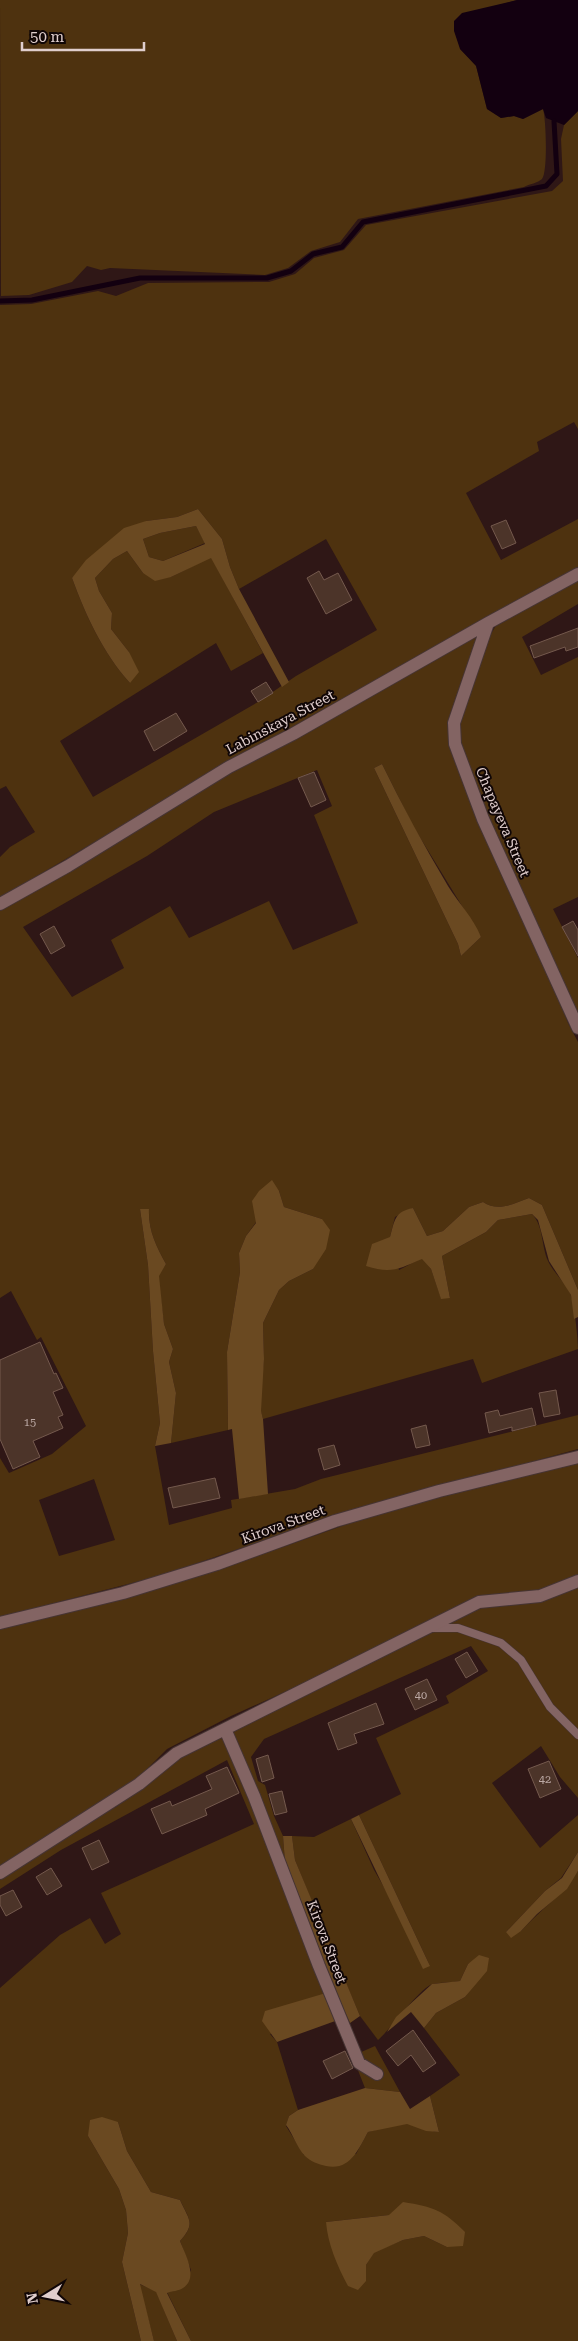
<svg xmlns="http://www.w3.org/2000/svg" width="578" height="2341" viewBox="0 0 578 2341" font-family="'Roboto Serif',serif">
<rect width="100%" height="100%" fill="#2f1716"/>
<!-- green -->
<path fill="#4e320f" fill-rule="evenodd" d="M0,0H517L503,4L460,49L476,65L487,109L501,118L514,116L523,119L543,109C546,118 548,172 542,179C538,183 529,184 524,187L358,219L340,242L311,251L288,268L265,275L110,268L101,270L87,266L72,282L29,295L1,296Z
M578,111V429L574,422L537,442L539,451L466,493L501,560L578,519V567L226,764L0,898V857L10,847L35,832L6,786L0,789V305L31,304L98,291L116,296L148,283L269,282L295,274L314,258L344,250L366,225L552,191L563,181L561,139L564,125ZM198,509L222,539L230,567L239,589L326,539L377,630L296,676L258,702L93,797L60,741L216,643L231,671L263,653L211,557L171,577L143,573L127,551L113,559L95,578L99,591L112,613L111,629L129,652L130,683C103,653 86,616 72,578L146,521L177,517Z
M196,526L205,543L163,561L149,557L143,539L160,533Z
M578,578V604L522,637L541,675L578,657V897L553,909L578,958V1017L481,805L458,743L457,722L484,646L498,622Z
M481,632L450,724L568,1023L578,1042V1290L542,1205L529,1198C513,1204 498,1212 483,1202L469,1207L443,1231L427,1236L413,1208L395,1217L390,1237L399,1270L422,1258L431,1269L441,1298H450L442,1256L486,1232L498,1220L532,1214C544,1227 541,1245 548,1261C553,1272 564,1281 570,1293C574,1300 578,1339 578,1349L482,1383L473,1359L263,1419L261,1412V1389L264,1359L263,1323L279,1290L289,1281L313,1269L322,1219L284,1207L279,1191L246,1236L239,1253L240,1272L227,1352L228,1430L171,1443L176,1393L169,1362L173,1349L164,1324L158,1276L166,1264C156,1246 148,1230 149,1209H140L148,1265L153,1351L160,1423L155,1446L169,1525L232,1508L231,1500L295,1489L321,1479L578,1415V1449L344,1513L159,1576L0,1617V1458L9,1473L52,1454L86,1426L41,1337L37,1340L11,1291L0,1298V908L233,769ZM382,764L413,826L481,937L461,956L458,944L374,768ZM317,770L332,806L314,815L358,923L293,950L269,901L189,938L170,906L111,940L124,968L72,997L23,927L147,856L214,812ZM94,1479L115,1540L59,1556L39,1500Z
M578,1461V1578L537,1594L478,1599L347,1664L231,1716L167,1749L133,1783L13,1857L0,1868V1629L71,1612L215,1571L373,1515Z
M578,1587V1798L560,1777L541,1746L492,1783L540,1848L578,1815V1852L561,1878L545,1891L506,1932L521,1931C540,1910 563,1895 578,1871V2341H191L167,2292L182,2288L191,2270L180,2241C196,2224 189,2219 180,2200L151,2192L127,2151L118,2122L88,2136L119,2189L126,2210L128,2233L122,2262L141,2341H0V1988L60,1935L90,1918L105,1944L121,1934L101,1893L254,1824L227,1760L61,1850L0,1889V1878L70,1831L116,1807L182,1756L481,1606ZM471,1646L488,1671L446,1696L449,1703L376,1738L401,1794L359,1815L430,1966L374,1870L351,1819L314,1837L292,1836L295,1860L327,1939L360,2016L378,2040C390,2030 420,1987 433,1984C441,1982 451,1983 460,1981L468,1964L477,1959L475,1984L465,1997L436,2013L424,2028L460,2075L430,2096L439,2132C427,2131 418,2125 408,2124C395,2123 379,2129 368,2132L356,2154L304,2155L286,2126L289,2116L298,2110L277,2042L270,2034L338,2020L365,2088L400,2092L375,2046L359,2053L345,2025L350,2023L322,1960L285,1862L283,1836L274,1816L265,1785L258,1781L251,1757L264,1739ZM389,2215L447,2247L424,2236L403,2240L374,2252L366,2265L326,2222Z
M139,2284L156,2291L177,2341H154Z"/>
<!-- forest -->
<path fill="#6a4921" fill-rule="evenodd" d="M198,509L222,539L230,567L239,589L289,682L282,687L211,558L171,577L155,581L143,573L127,551L113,559L95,578L99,591L112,613L111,629L129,652L139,672L130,683C103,653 86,616 72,578L86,560L124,528L146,521L177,517ZM196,526L205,544L163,561L149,557L143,539L160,533Z
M382,764C402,805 424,846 448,886C459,904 473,917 481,937L461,956L458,944L374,768Z
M272,1180L279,1191L284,1207L322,1219L330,1230L326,1249L313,1269L289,1281L279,1290L263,1323L264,1359L261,1411L263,1419L268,1494L239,1499L232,1429L228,1430L227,1352L240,1272L239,1253L246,1236L256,1223L252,1201L259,1191Z
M529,1198L542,1205L578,1290V1317L574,1319L571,1295L549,1261L538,1220L532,1214L498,1220L486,1232L442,1256L450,1298L441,1299L431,1269L422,1259C399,1269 391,1274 366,1266L372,1244L390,1237C395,1220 394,1212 413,1208L427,1236L443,1231L469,1207L483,1202C498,1212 513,1204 529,1198Z
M140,1209H149C148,1230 156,1246 166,1264L159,1276L164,1324L173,1349L169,1362L176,1393L171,1443L155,1446L160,1423L153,1351L148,1265Z
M359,1815L430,1966L423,1969L351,1819Z
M283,1836H292L295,1860L360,2016L350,2023L322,1960L285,1862Z
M578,1852V1871L567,1889L537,1914L521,1931L511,1938L506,1932L545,1891L562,1878Z
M479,1955L489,1958L487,1971L465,1997L436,2013L424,2028L411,2012L387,2032L396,2017L432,1984L460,1981L468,1964Z
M326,1993L338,2020L277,2042L262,2021L265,2011Z
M365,2088L400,2092L410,2109L430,2096L439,2132L426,2131L407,2124L368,2132C358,2150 350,2171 326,2166C318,2164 311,2162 305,2156C297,2148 293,2134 286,2125L289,2116L298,2110Z
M102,2117L118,2122L127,2151L151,2192L180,2200C189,2220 196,2223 180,2241C185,2254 199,2278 183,2288C179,2291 172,2291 167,2293L191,2341H177L156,2292L140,2284L154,2341H141L122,2262L128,2233L126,2210L119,2189L88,2136L90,2120Z
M403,2202C434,2207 443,2210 465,2232L463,2246L447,2247L424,2236L403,2240L374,2253L366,2265V2281L358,2290L348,2286C337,2265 328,2245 326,2222L389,2215Z"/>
<!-- water -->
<path fill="#130010" d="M517,0H578V111L564,125L546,118L543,109L523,119L514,116L501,118L487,109L476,66L460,49L454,31V21L462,13Z"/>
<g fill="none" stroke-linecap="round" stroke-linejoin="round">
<!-- stream -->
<path stroke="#130010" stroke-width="5" d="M0,301L32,300L140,278H267L291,271L313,254L342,247L363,222L546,186L557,174L554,121"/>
</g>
<!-- building -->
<path fill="#4c3429" stroke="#74594d" d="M506,520L516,543L502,549L491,526Z
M319,571L324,580L338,573L352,600L326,614L307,578Z
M578,628V647L566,651L565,647L534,658L530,646Z
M266,682L273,693L258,702L251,691Z
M176,713L187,731L154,751L144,731Z
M314,772L326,800L311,807L298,778Z
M573,921L578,930V956L562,927Z
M54,926L65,946L51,954L40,934Z
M40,1342L54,1374L56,1373L63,1388L53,1392L63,1415L58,1417L63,1428L33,1441L40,1457L13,1469L0,1439V1360Z
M556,1390L560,1414L544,1417L539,1393Z
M532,1408L536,1425L512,1431V1427L489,1433L485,1413L498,1410L500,1416Z
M426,1425L430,1445L416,1448L411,1429Z
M334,1445L340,1465L324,1470L318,1449Z
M215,1478L220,1498L173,1508L168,1488Z
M467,1652L478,1671L466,1678L455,1659Z
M427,1679L437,1700L415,1710L405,1689Z
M376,1703L384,1724L354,1734L357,1743L338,1750L328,1723Z
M268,1755L274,1778L262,1782L256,1759Z
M549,1761L561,1789L540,1798L528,1769Z
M227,1767L239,1793L205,1809L207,1815L162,1834L151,1809L170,1801L172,1806L212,1789L206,1776Z
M282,1791L287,1812L275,1815L269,1794Z
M99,1840L109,1862L92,1870L82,1848Z
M51,1868L62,1886L47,1895L36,1877Z
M13,1890L22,1907L6,1916L0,1905V1896Z
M413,2030L436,2063L423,2072L411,2055L398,2066L386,2051Z
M345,2051L353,2068L332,2079L323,2061Z"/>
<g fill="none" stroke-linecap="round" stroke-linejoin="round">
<!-- lane casing -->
<g stroke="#463433" stroke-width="9">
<path id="lane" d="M432,1628H458L501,1643L521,1660L550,1707L578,1735"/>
</g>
<!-- street casing -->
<g stroke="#463433" stroke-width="14">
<path id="street" d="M488,623L454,723L455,744L483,819L578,1028
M0,904L68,866L229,767L293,734L488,623L578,574
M0,1623L123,1593L217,1564L335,1521L439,1491L578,1457
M225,1729L254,1796L319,1966L359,2063L377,2074
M0,1873L139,1784L177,1753L479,1602L540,1596L578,1581"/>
</g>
<!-- lane -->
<use href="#lane" stroke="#836463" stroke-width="8"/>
<!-- street -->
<use href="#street" stroke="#836463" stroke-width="12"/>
</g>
<g text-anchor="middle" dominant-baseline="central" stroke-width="4" stroke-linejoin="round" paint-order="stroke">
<!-- number labels -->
<g font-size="11" fill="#bba8a4">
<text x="30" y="1422">15</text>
<text x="421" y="1695">40</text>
<text x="545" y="1779">42</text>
</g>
<!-- street labels -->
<g font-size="14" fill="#e0cecd" stroke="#100606">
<text transform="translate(280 722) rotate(-28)">Labinskaya Street</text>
<text transform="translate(503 822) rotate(67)">Chapayeva Street</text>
<text transform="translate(283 1524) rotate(-20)">Kirova Street</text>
<text transform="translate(327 1942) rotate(69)">Kirova Street</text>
</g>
</g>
<!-- north arrow -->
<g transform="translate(45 2296) rotate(260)" stroke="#100606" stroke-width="4" paint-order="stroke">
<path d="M0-4L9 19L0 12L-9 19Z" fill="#e0cecd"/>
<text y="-8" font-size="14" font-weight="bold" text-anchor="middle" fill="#e0cecd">N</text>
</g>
<!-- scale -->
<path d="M22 42v8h122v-8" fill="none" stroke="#e0cecd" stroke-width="2.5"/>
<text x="30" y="42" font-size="15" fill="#e0cecd" stroke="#100606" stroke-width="4" paint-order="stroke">50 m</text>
</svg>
